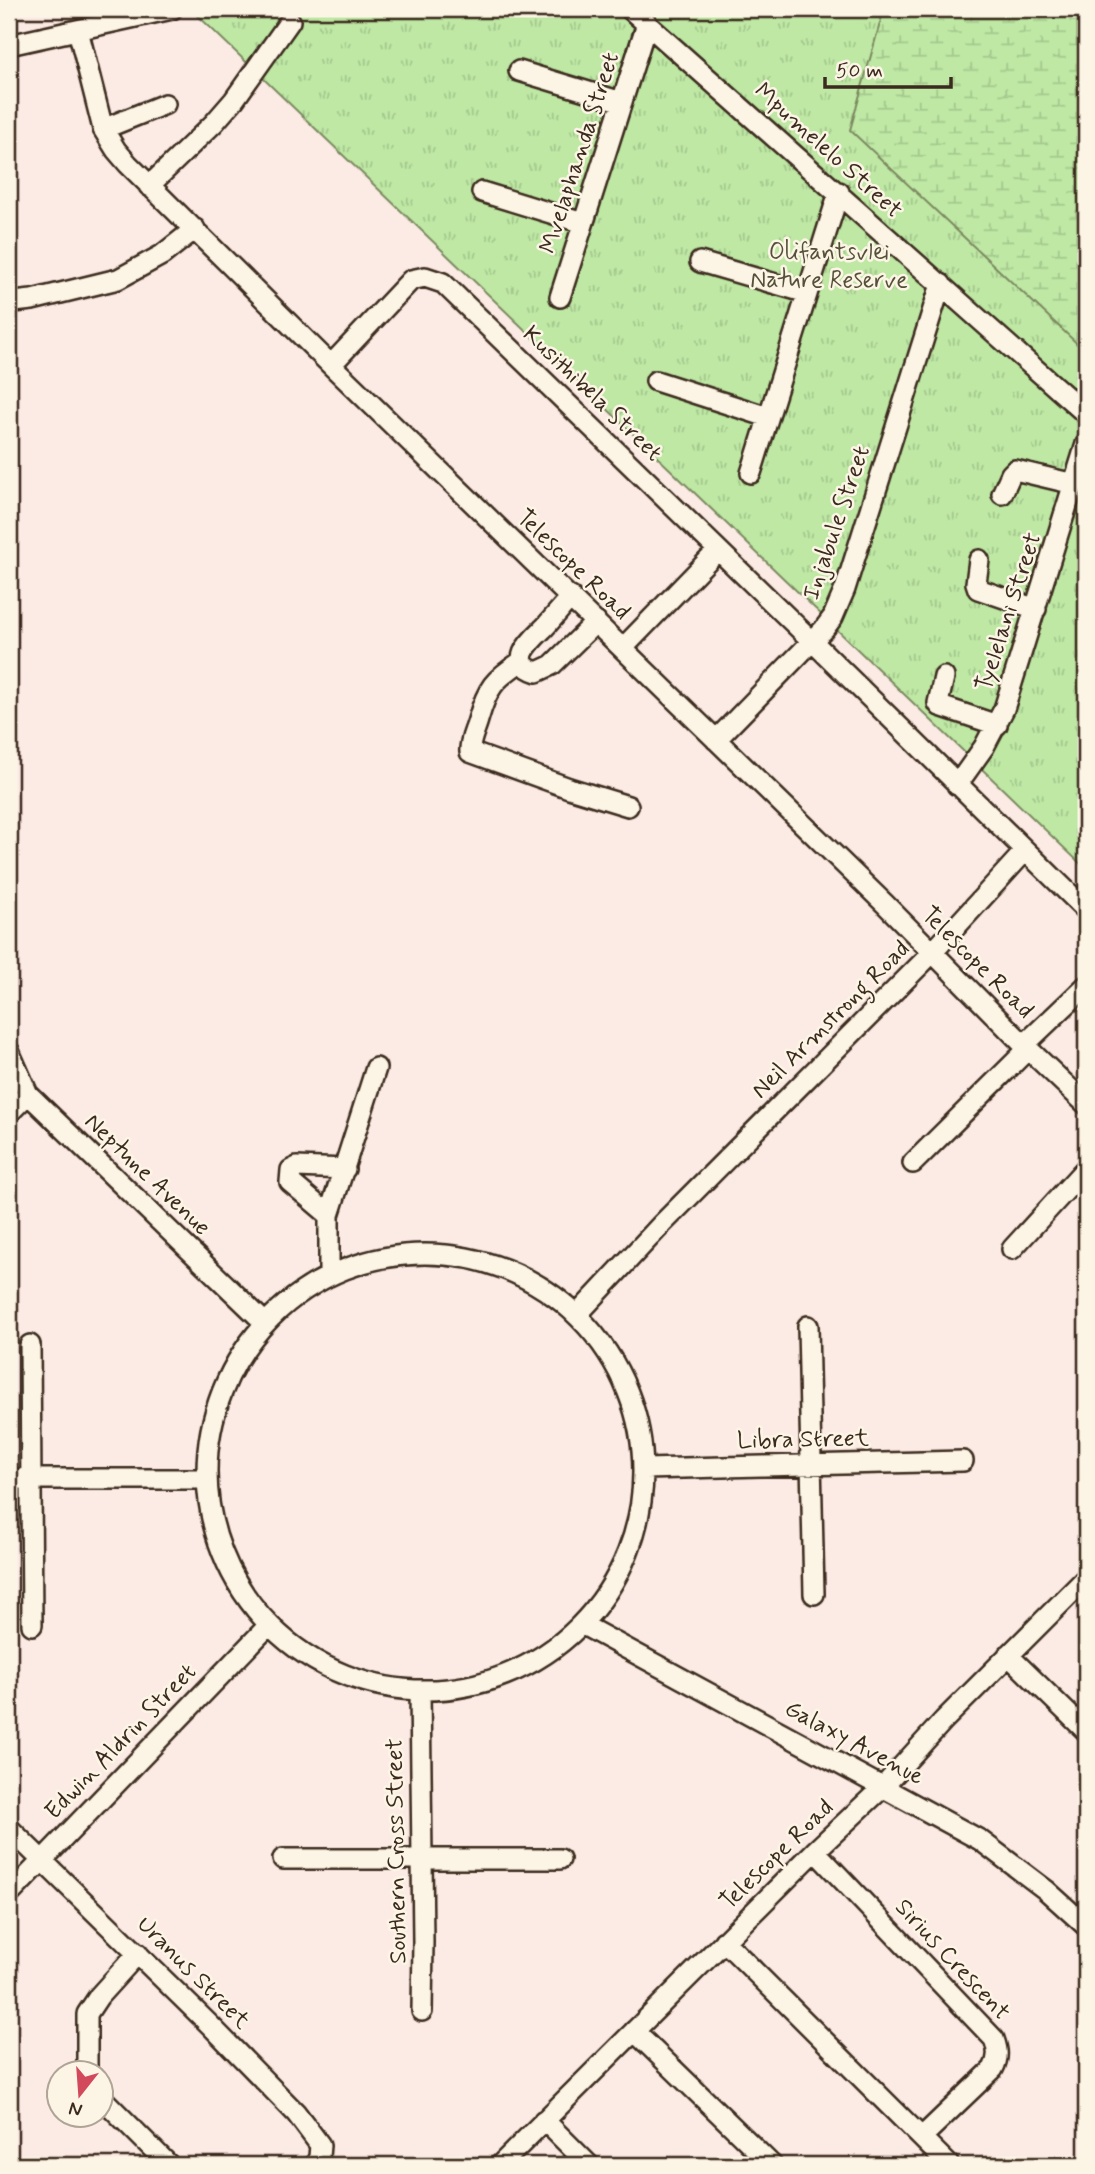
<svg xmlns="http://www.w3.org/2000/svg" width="1095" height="2174" viewBox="0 0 1095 2174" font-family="Mynerve,sans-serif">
<defs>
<pattern id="grass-tufts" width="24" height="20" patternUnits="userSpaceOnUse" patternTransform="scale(1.75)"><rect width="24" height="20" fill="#bee8a4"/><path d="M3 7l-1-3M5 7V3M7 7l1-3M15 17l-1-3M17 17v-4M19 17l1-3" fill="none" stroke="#a4c78d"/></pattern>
<pattern id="wetland-marsh" width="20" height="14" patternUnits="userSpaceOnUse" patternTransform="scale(1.75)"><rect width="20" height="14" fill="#bee8a4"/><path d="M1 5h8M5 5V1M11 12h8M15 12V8" fill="none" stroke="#a4c78d"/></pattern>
</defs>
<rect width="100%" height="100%" fill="#fbebe4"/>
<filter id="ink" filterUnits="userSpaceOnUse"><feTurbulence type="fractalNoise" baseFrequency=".0143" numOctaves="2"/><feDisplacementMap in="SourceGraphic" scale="14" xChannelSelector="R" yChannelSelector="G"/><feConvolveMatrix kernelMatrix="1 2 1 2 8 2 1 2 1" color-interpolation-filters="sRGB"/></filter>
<g filter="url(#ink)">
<!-- grass -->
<path fill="url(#grass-tufts)" stroke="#7c8961" stroke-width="2" d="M191,9H1086V869Z"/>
<!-- wetland -->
<path fill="url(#wetland-marsh)" stroke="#7c8961" stroke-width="2" d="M884,9H1061L1086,24V352L850,130Z"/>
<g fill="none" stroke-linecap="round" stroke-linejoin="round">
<!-- minor casing -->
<g stroke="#3b2a1e" stroke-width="24">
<path id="minor" d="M630,9L1086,414
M78,30L103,129L116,150L128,164L331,365L885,904L1024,1045L1086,1104
M9,45L172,9
M519,71L622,102
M103,129L165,104
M149,186L214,123L234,100L290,21
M482,192L583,223
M700,262L807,293
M560,297L647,23
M9,299L14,302L32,300L118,279L162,255L195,229
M331,365L411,280L425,277L443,283L812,641L1086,910
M656,381L768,417
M751,473L839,192
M1002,494L1011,474L1015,470L1074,484
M979,560L976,583L978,589L1036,609
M571,597C562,607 554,617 545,627C533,639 505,662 537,672L552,665L596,622
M623,648L718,550
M522,661C494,679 487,688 478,720C475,731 469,741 470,752L569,788L628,806
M944,677L938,703L940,706L997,725
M716,740L824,629L833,617L845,589L941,284
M957,785L984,747L1004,709L1086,444
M1024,1045L1086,986
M9,1051L28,1094L265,1323
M9,1113L28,1094
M913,1163L1028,1049
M329,1215L290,1182L291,1170L297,1167L345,1169
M1012,1249L1086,1168
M207 1472a218 218 0 1 1 436 0a218 218 0 1 1-436 0Z
M329,1276V1215L376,1068
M577,1315L661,1225L932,953L1025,851
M808,1326L814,1594
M30,1345L32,1625
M645,1469L963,1461
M9,1479H206
M583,1625L980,1840L1046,1890L1086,1926
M1008,1655L1086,1731
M420,1690L423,1942L422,2011
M9,1828L210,2025L296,2113L320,2145L319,2157L315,2165
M815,1851L994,2039C998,2050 999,2058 993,2069L922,2137
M283,1859H560
M9,1895L269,1625
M724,1941L949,2165
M634,2031L772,2165
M87,2072V2014L99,1996L138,1953
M102,2098L169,2165
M544,2120L589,2165
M500,2165L815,1851L883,1787L944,1720L1086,1578"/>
</g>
<!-- minor -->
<use href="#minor" stroke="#fcf5e5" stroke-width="19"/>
</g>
</g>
<g text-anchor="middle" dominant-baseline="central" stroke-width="5" stroke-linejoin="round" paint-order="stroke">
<!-- street labels -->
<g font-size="24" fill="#3b2a1e" stroke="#fcf5e5">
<text transform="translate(828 151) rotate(42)">Mpumelelo Street</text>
<text transform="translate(580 153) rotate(-72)">Mvelaphanda Street</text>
<text transform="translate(592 394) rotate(44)">Kusithibela Street</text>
<text transform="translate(837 523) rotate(-71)">Injabule Street</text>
<text transform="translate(573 565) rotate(44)">Telescope Road</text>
<text transform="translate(1009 612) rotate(-72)">Tyelelani Street</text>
<text transform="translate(977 963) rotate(45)">Telescope Road</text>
<text transform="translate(831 1020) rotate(-45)">Neil Armstrong Road</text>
<text transform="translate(147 1175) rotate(44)">Neptune Avenue</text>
<text transform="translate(803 1440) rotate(-1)">Libra Street</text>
<text transform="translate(121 1742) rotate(-46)">Edwin Aldrin Street</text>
<text transform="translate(854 1743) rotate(28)">Galaxy Avenue</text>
<text transform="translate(397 1851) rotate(-91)">Southern Cross Street</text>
<text transform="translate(777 1855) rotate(-44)">Telescope Road</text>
<text transform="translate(952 1960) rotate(47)">Sirius Crescent</text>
<text transform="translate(193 1973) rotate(45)">Uranus Street</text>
</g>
<!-- park labels -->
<g font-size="24" fill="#555039" stroke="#fcf5e5">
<text x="829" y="252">Olifantsvlei<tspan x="829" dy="28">Nature Reserve</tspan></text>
</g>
</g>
<!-- margin -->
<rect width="1095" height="2174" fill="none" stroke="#fcf5e5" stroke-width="35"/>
<rect x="18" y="18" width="1060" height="2139" fill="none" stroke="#3b2a1e" stroke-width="2.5" filter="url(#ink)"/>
<!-- north arrow -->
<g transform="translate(80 2094) rotate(197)"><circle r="33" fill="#fcf5e5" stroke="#afa495" stroke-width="2"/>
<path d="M0-5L12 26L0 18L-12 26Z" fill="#d1495b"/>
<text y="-10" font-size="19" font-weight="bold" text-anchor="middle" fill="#3b2a1e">N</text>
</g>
<!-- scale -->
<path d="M825 77v10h126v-10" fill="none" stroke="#3b2a1e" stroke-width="3.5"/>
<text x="836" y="77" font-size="21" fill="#3b2a1e" stroke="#fcf5e5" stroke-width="5" paint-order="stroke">50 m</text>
</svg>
